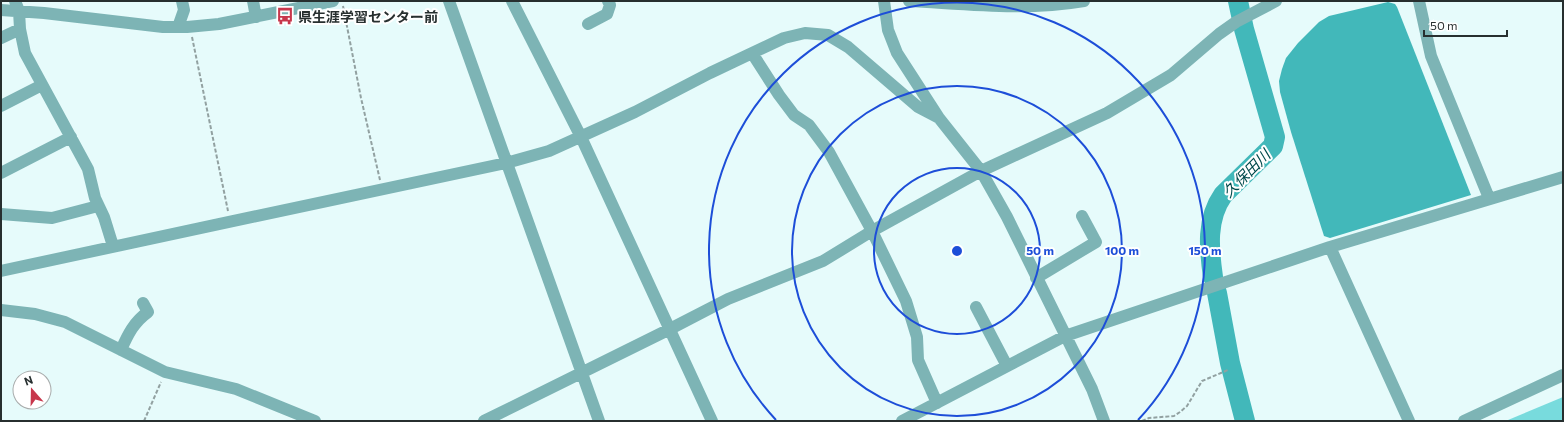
<svg xmlns="http://www.w3.org/2000/svg" width="1564" height="422" viewBox="0 0 1564 422" font-family="Commissioner,'Noto Sans JP',sans-serif">
<rect width="100%" height="100%" fill="#e6fbfb"/>
<!-- green -->
<path fill="#78dbdd" d="M1563,397V421H1509L1508,420Z"/>
<!-- water -->
<path fill="#42b8ba" d="M1388,2L1395,4L1397,7L1471,195L1330,238L1324,236L1291,132L1280,92L1279,81L1282,69L1286,58L1298,43L1319,22L1329,16Z"/>
<g fill="none" stroke-linecap="round" stroke-linejoin="round">
<!-- river -->
<path stroke="#42b8ba" stroke-width="20" d="M1213,277C1209,249 1206,219 1223,195L1273,146L1275,137L1244,29L1238,1
M1217,293L1230,363L1245,421"/>
<!-- path -->
<path stroke="#92a1a1" stroke-width="2" stroke-dasharray="4 2" stroke-linecap="butt" d="M343,6L361,98L380,180
M192,37L228,211
M144,421L161,382
M1142,421L1149,418L1174,416L1180,412L1187,406L1202,381L1228,370"/>
<!-- minor -->
<path stroke="#7db4b5" stroke-width="12" d="M15,1L19,11L20,29L25,53L88,169L95,198L104,217L113,246
M253,1L256,17
M449,1L599,421
M512,1L581,137L712,421
M884,1L888,30L897,53L939,118L981,171L1007,217L1092,389L1104,421
M909,1C967,4 1026,11 1084,1
M1419,1L1431,56L1489,198
M1,10L44,13L163,27H187L219,24L333,1
M588,24L607,14L610,5L608,1
M178,27L184,10L182,1
M1,38L20,29
M752,53L779,95L794,115L809,125L829,152L872,231L906,301L917,337L918,360L937,403
M1,106L42,85
M1,173L71,137
M1,214L52,218L98,206
M1330,247L1409,421
M1,271C169,234 338,199 506,163L549,151L635,112L710,73L784,38L805,33L828,35L848,47L918,107L939,118
M1036,278L1096,242L1082,216
M976,307L1007,366
M1,310L35,314L65,322L165,372L236,389L315,421
M121,350C128,334 134,322 148,312L143,303
M484,421L670,329L728,299L823,261L872,231L981,171L1107,113L1171,75L1219,34L1236,22L1276,1
M902,421L1065,336L1330,247L1563,177
M1464,421L1563,375"/>
</g>
<!-- distance rings -->
<g fill="none" stroke="#1d4ed8" stroke-width="2">
<circle cx="957" cy="251" r="83"/>
<circle cx="957" cy="251" r="165"/>
<path d="M776 420A248 248 0 1 1 1138 420"/>
</g>
<!-- icons -->
<defs>
<g id="bus-bare" transform="scale(1.38)"><path d="M-5-6H5V4H4V6H2V4H-2V6H-4V4H-5ZM-3.5-4V0h7V-4ZM-3.5 1.2v1.5H-2V1.2ZM2 1.2v1.5H3.5V1.2Z" fill="#c7374c" stroke="#fff" stroke-width="2.5" paint-order="stroke"/></g>
</defs>
<g fill-rule="evenodd">
<use href="#bus-bare" x="285" y="16"/>
</g>
<g text-anchor="middle" dominant-baseline="central" stroke-width="4" stroke-linejoin="round" paint-order="stroke">
<!-- poi labels -->
<g font-size="14" font-weight="bold" fill="#272f2f" stroke="#fff" text-anchor="start">
<text x="298" y="16">県生涯学習センター前</text>
</g>
<!-- water labels -->
<g font-size="15" font-style="italic" fill="#004a4c" stroke="#fff">
<text transform="translate(1246 173) rotate(-45)">久保田川</text>
</g>
</g>
<circle cx="957" cy="251" r="6" fill="#1d4ed8" stroke="#fff" stroke-width="2"/>
<g font-size="12" text-anchor="middle" font-weight="bold" fill="#1d4ed8" stroke="#fff" stroke-width="4" stroke-linejoin="round" paint-order="stroke">
<text x="1040" y="255">50 m</text>
<text x="1122" y="255">100 m</text>
<text x="1205" y="255">150 m</text>
</g>
<!-- border -->
<rect width="1564" height="422" fill="none" stroke="#272f2f" stroke-width="4"/>
<!-- north arrow -->
<g transform="translate(32 390) rotate(340)"><circle r="19" fill="#ffffff" stroke="#a9acac"/>
<path d="M0-3L7 15L0 10L-7 15Z" fill="#c7374c"/>
<text y="-6" font-size="11" font-weight="bold" text-anchor="middle" fill="#272f2f">N</text>
</g>
<!-- scale -->
<path d="M1424 30v6h83v-6" fill="none" stroke="#272f2f" stroke-width="2"/>
<text x="1430" y="30" font-size="12" fill="#272f2f" stroke="#ffffff" stroke-width="3" paint-order="stroke">50 m</text>
</svg>
